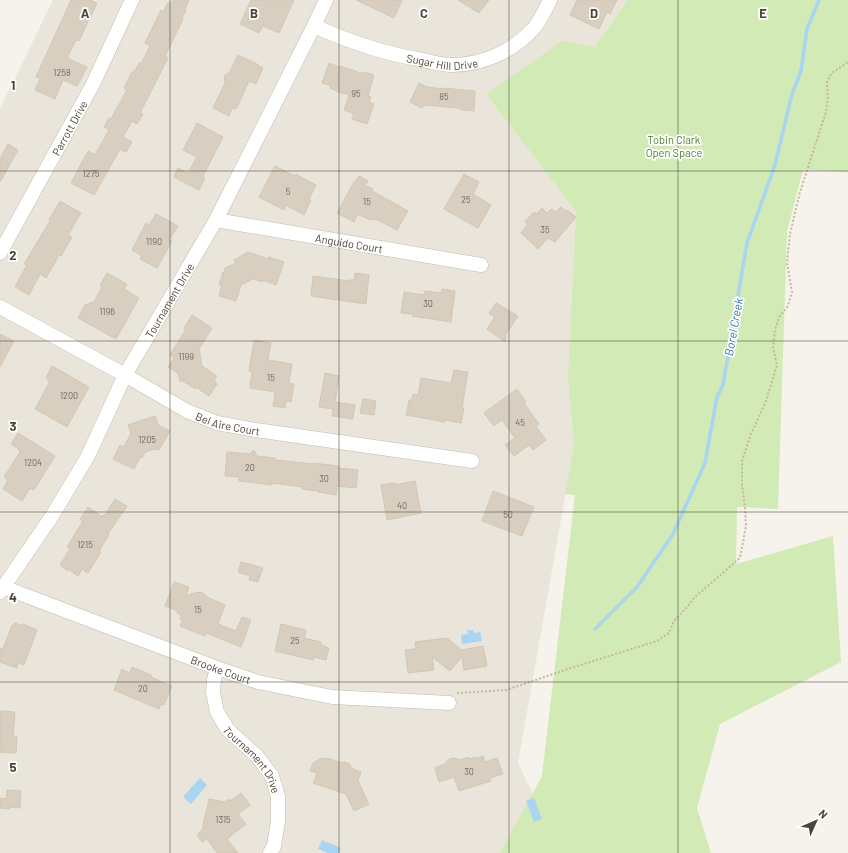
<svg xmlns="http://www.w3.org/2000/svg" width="848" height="853" viewBox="0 0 848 853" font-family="Barlow,sans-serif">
<rect width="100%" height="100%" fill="#f6f3ec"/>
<!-- residential -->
<path fill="#eae5da" d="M53,0H645L607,49L486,94L576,212L569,377L574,446L518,763L561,853H0V109Z"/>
<!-- green -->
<path fill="#d2eab5" d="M628,0H848V172L803,170L787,232L778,509L737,507L736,564L833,536L841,662L720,724L697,808L711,853H500L542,776L575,495L565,494L574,446L568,379L576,212L486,94L562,41L595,47Z"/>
<!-- water -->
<path fill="#a9d4f2" d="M467,630H473L474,633L480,632L482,641L462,644L461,635L468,634Z
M200,778L207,785L191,804L183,797Z
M534,798L542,819L534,822L526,801Z
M322,840L341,848L339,853H328L318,849Z"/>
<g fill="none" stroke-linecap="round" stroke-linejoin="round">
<!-- stream -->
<path stroke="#a9d4f2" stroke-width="3.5" d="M595,629L637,587L673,534L705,463L717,397L723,385L747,243L775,165L792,94L801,71L807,29L819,0"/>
</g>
<!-- building -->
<path fill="#d8cfc1" stroke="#d3c7b4" d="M71,0H90L97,3L79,41L76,40L67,58L87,67L80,81H79L77,86L63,80L55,99L35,90L40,79L36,77Z
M175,0H189L184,10H186L182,18L183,19L165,56L168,58L140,113L143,114L137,124L132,121L123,137L132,142L126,152L120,149L94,195L71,183L88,151L95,155L109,130L104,127L109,118L111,119L127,90L124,88L132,72H134L139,63L141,64L150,46L145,43L161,10L163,12L167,4Z
M251,0H294L279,33L263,26L259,33L240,24Z
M356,0H402L394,18Z
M458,0H489L479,13Z
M577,0H617L610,14L607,12L599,29L570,15Z
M238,55L259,65L258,66L263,68L256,84L249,81L236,109L232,108L229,116L213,108L225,83L224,76L230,72Z
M329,63L339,67L340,66L364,74V72L374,75L368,96L371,97L369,102L374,104L367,124L352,119L354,114L344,110L349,95L339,92L330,88L331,86L322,83Z
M419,83L427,87L444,89V88L475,91L474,111L462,110L458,108L424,105L422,108L410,102Z
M197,123L223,137L203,176L205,178L199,190L174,177L178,168L188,173L197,157L183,150Z
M8,144L18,150L0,182V159Z
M275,166L295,176L296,174L316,185L309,199L311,200L304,215L286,205L284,210L259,197Z
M464,174L479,182L473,194L491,205L478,228L444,209Z
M359,176L368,181L365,185L373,189L372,191L408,211L397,230L376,219L370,220L358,214L354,222L337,213L354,182H355Z
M60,201L81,213L68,235L72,237L61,256L59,255L46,278L40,274L29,295L15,287L27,265L24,264L50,221L49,220Z
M561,207L566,211L567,210L576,217L555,242L548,238L538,249L521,233L528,224L525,222L534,212L537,214L542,208L547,213L551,209L556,212Z
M156,214L178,226L169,240L172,241L157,268L140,259L142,256L132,250L146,223L149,225Z
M248,252L268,259L269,257L284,262L276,285L262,280V282L253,279L241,285L236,301L219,296L222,285H219L223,272L224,273L225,268L236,263L234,260Z
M107,273L127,284L124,289L139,298L116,339L78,318L85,305L94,302L102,287L100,285Z
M355,273L369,275L366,304L311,296L313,276L349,281V280H354Z
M442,289L455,291L451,322L412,316L413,314L401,313L404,292L424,295L425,291L441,293Z
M496,303L518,316L506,334L505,342L487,329L495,317L489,313Z
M192,315L212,328L199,349L202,366L217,376L214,380L216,382L215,384H217L209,396L196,387L195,389L183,381H180L178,373L168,367L174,358L170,355L186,329L184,328Z
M0,334L14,341L0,367Z
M254,340L271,343L268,360L292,364L289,383L294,384L291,402L286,401L285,408L273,406L275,392L250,388L252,371H249Z
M52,366L89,387L67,427L35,409L50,381L46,378Z
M454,370L468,372L462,408H464L461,423L445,420V422L406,415L409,400H412L413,394L418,395L421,378L451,383Z
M325,373L339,376L335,402L355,405L353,419L332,416L333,409L319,407Z
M517,389L526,402L524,403L539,424L536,426L546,440L533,450L529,445L514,456L505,445L515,438L502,420L494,426L484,413Z
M363,399L376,401L374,415L360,413Z
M155,416L158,425L170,431L159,450L156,449L145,452L142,458L140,457L134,469L113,459L120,445L124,447L131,433L128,425Z
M18,433L55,456L34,490L30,488L22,501L3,489L8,480L4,477L20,452L19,451L20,450L11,444Z
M254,450L257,456L275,458V460L313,464V463L338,466V468L358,470L356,488L337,486L336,495L318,492V491L302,489L303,487L272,483V485L239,481V477L225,476L227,452L250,454Z
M415,481L421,513L387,520L381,485L395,483V485Z
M493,491L534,507L522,536L482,521Z
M115,499L127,506L108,534L109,535L99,551L101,552L88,573L82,569L78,576L68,569V571L60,565L70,549L67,547L83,521L80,519L88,507L103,517L104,514L105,515Z
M241,562L263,568L258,582L249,580L250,576L238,572Z
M174,582L189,587L186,595L200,592L203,593L207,597L225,605L218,624L236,631L242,617L251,620L241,647L206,633L205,636L180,626L183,620L180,619L181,615L177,613L178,611L165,606Z
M15,623L22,626L23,624L37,630L24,665L18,663L17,668L0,662V648L3,649L12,625L14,626Z
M281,624L306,630L304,638L321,642V645L329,648L326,660L314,657L313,660L275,651Z
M447,638L462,650L483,646L487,666L464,670L462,657L450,671L432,657L434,670L408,673L405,650L416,649L415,642Z
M132,667L151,675V677L172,686L164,705L161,704L159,709L114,690L122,669L130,673Z
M0,711L15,712L13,737H17L16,753L0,752Z
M483,756L485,762L497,758L503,774L490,778L491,781L459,791L454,777L439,782L435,768L445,764L449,759L454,758L460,760L468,757L469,759L477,757V758Z
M322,758L326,759L327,758L342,763L344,762L350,764L351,768L361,772L358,781L369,804L354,811L346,794L313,783L317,773L310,771L313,763Z
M7,790L21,791L20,808L10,807V809L0,808V798L6,799Z
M241,793L250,805L238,814L246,824L227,839L238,853H217L207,839L202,842L197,835L202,830L209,799L225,802L229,799L230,801Z"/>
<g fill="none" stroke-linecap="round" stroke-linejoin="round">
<!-- street casing -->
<g stroke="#c2bbae" stroke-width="15">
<g id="street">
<path id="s1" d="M314,26C348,41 381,53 418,59C429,61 441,65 451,65C482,65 512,52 533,29C539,23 546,8 550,0"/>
<path id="s2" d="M216,220L481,265"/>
<path id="s3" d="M0,253L93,84L132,0"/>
<path id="s4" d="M0,307L125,375L187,411L217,423L256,430L472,461"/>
<path id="s5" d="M3,587L217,668L258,682L332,697L449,703"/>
<path id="s6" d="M0,592L52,516L88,456L125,375L216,220L314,26L326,0"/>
<path id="s7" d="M217,668L214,680L213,692L217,712L228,730L257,756L272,776L278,796V821L274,846L270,853"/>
</g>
</g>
<!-- path -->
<path stroke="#c4b79f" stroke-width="2" stroke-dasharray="2 2" stroke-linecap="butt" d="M457,693L506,690L568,669L657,641L669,633L674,621L687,607L695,597L740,558L746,526L745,507L742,485V461L751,434L766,401L777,365L773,348L775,330L779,317L788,306L792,292L787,263L790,234L800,192L826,112L828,97L827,81L832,73L848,62"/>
<!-- street -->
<use href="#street" stroke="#fff" stroke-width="14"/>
</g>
<!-- grid -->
<path fill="none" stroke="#4b4439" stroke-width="1" stroke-opacity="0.55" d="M170,0V853M339,0V853M509,0V853M678,0V853M0,171H848M0,341H848M0,512H848M0,682H848"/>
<g text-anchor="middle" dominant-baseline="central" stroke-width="3.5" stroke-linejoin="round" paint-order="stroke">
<!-- number labels -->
<g font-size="9" fill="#6e675b">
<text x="62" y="72">1258</text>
<text x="356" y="93">95</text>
<text x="444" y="96">85</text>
<text x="91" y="173">1275</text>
<text x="288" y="191">5</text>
<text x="466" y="199">25</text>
<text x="367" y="201">15</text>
<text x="545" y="229">35</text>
<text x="154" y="241">1190</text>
<text x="428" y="303">30</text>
<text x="107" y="311">1196</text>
<text x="186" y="356">1199</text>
<text x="271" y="377">15</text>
<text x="69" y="395">1200</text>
<text x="520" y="422">45</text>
<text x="147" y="439">1205</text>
<text x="33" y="462">1204</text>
<text x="250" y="467">20</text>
<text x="324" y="478">30</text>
<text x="402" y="505">40</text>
<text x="508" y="514">50</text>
<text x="85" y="544">1215</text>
<text x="198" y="609">15</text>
<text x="295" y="640">25</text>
<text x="143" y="688">20</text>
<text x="469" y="771">30</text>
<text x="223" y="819">1315</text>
</g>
<!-- street labels -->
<g font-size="11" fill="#4b4439" stroke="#fff">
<text stroke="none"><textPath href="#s1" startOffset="134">Sugar Hill Drive</textPath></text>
<text stroke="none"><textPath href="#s3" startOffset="143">Parrott Drive</textPath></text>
<text stroke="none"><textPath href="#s2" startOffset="135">Anguido Court</textPath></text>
<text stroke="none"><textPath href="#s6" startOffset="338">Tournament Drive</textPath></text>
<text stroke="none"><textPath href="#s4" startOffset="257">Bel Aire Court</textPath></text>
<text stroke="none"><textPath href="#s5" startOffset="233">Brooke Court</textPath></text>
<text stroke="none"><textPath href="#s7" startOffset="105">Tournament Drive</textPath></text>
</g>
<!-- park labels -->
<g font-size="11" fill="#4a7f2a" stroke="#fff">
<text x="674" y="139">Tobin Clark<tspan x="674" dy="13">Open Space</tspan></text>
</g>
<!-- water labels -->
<g font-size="12" font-style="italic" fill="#2e7ab2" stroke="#fff">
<text transform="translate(733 327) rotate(-80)">Borel Creek</text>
</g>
</g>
<g font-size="13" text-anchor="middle" font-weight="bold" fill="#4b4439" stroke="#fff" stroke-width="3.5" stroke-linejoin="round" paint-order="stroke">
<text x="85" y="18">A</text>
<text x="254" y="18">B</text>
<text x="424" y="18">C</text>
<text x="594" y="18">D</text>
<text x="763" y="18">E</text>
<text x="13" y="90">1</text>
<text x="13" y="260">2</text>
<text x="13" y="431">3</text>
<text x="13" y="602">4</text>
<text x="13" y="772">5</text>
</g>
<!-- north arrow -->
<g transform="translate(816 821) rotate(45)" stroke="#ffffff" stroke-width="3" paint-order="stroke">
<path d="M0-3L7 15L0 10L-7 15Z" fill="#4b4439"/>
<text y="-6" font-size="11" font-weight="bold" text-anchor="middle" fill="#4b4439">N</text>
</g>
</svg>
